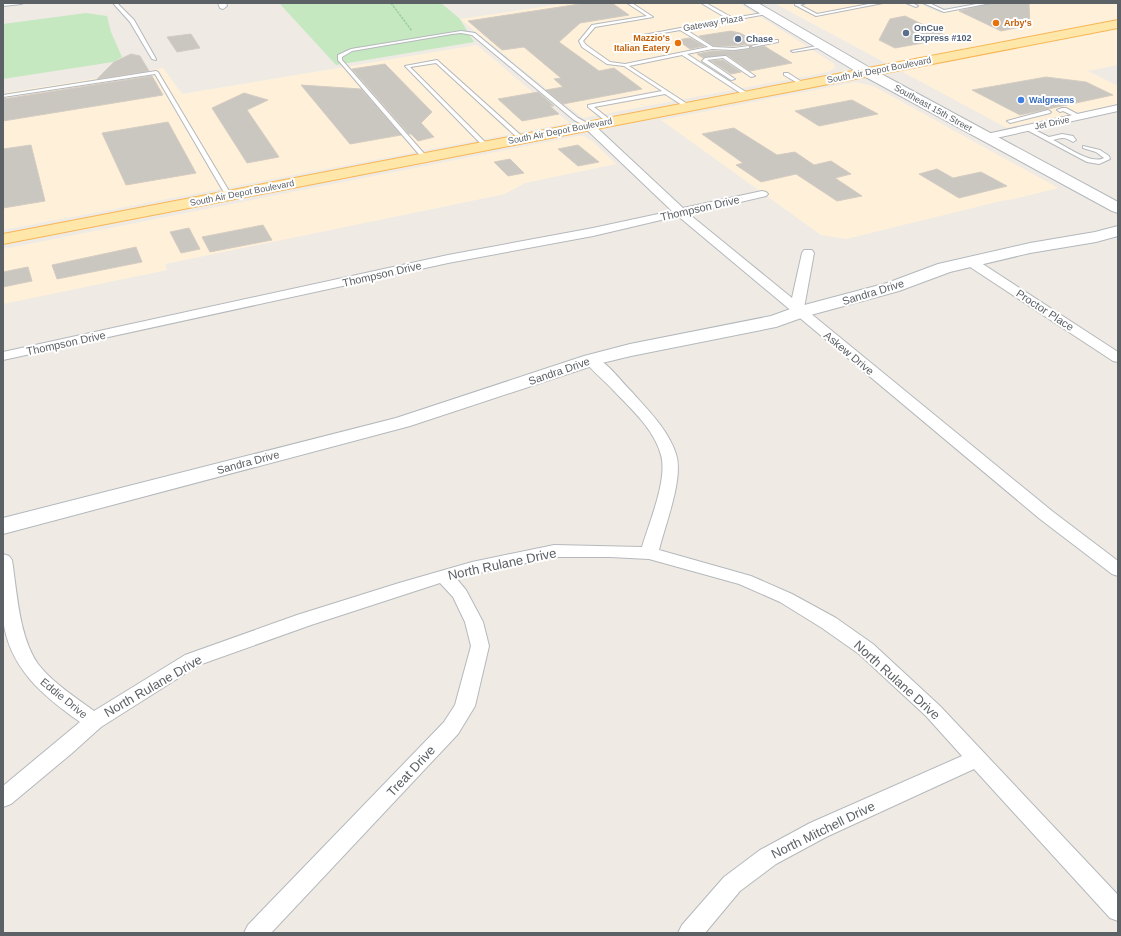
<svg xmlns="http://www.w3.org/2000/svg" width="1121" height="936" viewBox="0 0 1121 936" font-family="Arial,sans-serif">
<rect width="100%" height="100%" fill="#efebe4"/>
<!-- commercial -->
<path fill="#fff1d9" d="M569,3H739L834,64L835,68L828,72L583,118L460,19Z
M774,3H918L940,13L1000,3H1118V65L1088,71L1118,86V104L1007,128Z
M477,45L569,123L3,230V93L163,68L182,94Z
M856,82L875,87L1058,188L1014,199L1001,201L846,239L821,235L661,120Z
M577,136H584L592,141L616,164L525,183L505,194L165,264L167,270L3,304V249Z"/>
<!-- green -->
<path fill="#c5e8c0" d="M279,3H441L460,19L474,42L336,65Z
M86,13L107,16L111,32L122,57L113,62L3,79V24Z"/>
<!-- building -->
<path fill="#cac6c0" stroke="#d4ccc2" d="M586,3H612L629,15L580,23L559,42L599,71L614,68L642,89L563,104L546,90L563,87L554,79L561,78L524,47L502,50L468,21Z
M992,3H1029L1030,25L1001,31L959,11Z
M905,16L951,38L895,48L879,40L890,19Z
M731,31L740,33L758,43L734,46H713L699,36Z
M191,34L200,48L177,52L167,37Z
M690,38L704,46L690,49L677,40Z
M764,46L792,63L750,71L727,55L703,58L697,54L712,51H734L749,49L750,47L753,48Z
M131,54L140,56L149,71L97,79L114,62Z
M723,60L741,72L731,74L711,61Z
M385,64L432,112L421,123L434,137L418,141L411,134H409L352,69Z
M152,76L163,95L3,121V99Z
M1046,77L1086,82L1113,95L1020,115L972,90Z
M301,85L361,89L401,135L350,144Z
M538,92L554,106H550L559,114L522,121L498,99Z
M244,93L268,100L247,110L279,157L247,163L212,108Z
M852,100L878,114L819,126L795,111Z
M168,122L196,173L126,185L102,133Z
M734,128L777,155L795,152L814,165L831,161L851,174L835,178L862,196L837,201L796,174L761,182L736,165L743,163L702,134Z
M31,145L45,201L3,208V149Z
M578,145L599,162L578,166L558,149Z
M510,159L524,173L508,176L494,162Z
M937,169L953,178L981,172L1007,186L959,198L919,174Z
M263,225L272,240L210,252L202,237Z
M189,228L200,249L181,253L170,232Z
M136,247L142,262L57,279L52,265Z
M28,267L32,281L3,287V272Z"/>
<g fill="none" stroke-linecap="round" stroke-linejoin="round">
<!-- lane casing -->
<g stroke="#b5b8bc" stroke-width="2">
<path id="lane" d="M23,3L21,4L3,6V4Z
M113,3H117L134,20L156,59V60L152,59L130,22Z
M627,3H632L653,17L595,27L583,41L586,45L610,62L625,64L708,47L680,30L635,38L633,37L728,19L701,3H706L733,18L769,12V13L767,14L685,29L713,47L734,48L749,46V48L734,50L712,49L687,54L749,94V96H745L682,55L629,66L689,105V107H685L665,94L594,107L613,122L608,123L588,107V105L662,91L624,66L607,64L582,47L579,41L592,25L647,16Z
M795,3H806L800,5L817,14L874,3H883L816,16L795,5Z
M906,3H912L918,6L916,7Z
M923,3H929L944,10L982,3H991L944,12Z
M461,31L475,33L578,118L591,125V127H587L574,120L472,35L461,33L452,34L352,51L342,57V60L428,158L423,159L338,60V55L351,49Z
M776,40H778V42L753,47L751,46Z
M822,45L824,46V47L793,52L791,51Z
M724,56H726L755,76L751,77L723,58L707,60L735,79L731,80L702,61L705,58Z
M437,60L524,138V140H520L436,63L410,67L489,146L484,147L405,66Z
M156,71L158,72L232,196L231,197L226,196L155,74L3,97V95Z
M784,73H788L805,84L801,85L784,75Z
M1062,108H1066L1083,117L1078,118L1063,111L1060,112L1057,110Z
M1048,110L1051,112L1050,113L1010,123L1007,121Z
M1025,127H1029L1049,137L1062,134L1073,136L1076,140L1073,142C1065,137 1063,137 1053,140C1066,146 1091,165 1104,158L1096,152L1083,148V146L1100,150L1109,156L1110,159L1099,164L1087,162L1025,129Z"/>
</g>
<!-- street casing -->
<g stroke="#b5b8bc" stroke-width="2">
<path id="street" d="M218,3H226L227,6L223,9L220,8Z
M1118,105V111L987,140L982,137L987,134Z
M589,123L593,124L683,208L762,191L766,192L768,194L766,196L689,214L792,298L802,253L804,250H812L814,253L804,308L1052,511L1118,561V576L1112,574L1040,519L678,216L593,236L448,263L3,360V352L448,255L593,228L672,211L585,128L584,126L585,124Z
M971,258L975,259L1118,352V362L1113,361L967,265L965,262L967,259Z
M591,356C605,359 620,380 630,390C647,409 668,429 676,454C684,478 665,525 659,550L751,576L792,594L836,618L873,644L940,706L1118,895V921L1110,918L974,769L826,837L776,864L740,891L705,933H678L682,925L724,877L760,850L810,823L962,756L926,716L859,654L822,628L780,602L739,584L649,559L610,557H554L456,578L466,590L483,622L489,646L475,706L458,734L271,933H244L248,925L444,722L455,705L471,646L465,622L453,597L440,583L311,625L199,665L101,727L71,754L11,804L3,807V786L80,722C42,695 9,668 3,619C1,598 3,575 3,554L9,556L12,560C17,592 19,637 38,664C53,683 75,697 94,711L185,655L297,615L399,583L472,562L554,545L642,547C649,523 668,479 661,455C654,429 631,409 614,391C605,381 590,369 584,360L586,357Z"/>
</g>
<!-- secondary casing -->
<g stroke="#b3b8bc" stroke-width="2">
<path id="secondary" d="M744,3H758L872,69L1118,202V213L1112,211L862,75L746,5Z
M1118,226V236L1096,242L1030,253L950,272L899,291L807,316L776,327L631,356L598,364L410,426L3,534V518L396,418L584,356L630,344L771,316L793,308L887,283L938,264L1030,243L1095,232Z"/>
</g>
<!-- primary casing -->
<g stroke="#f7b556" stroke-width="2">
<path id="primary" d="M1118,20V28L3,244V234Z"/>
</g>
<!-- path -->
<path stroke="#9bcea3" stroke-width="1.5" stroke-dasharray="2.5 1" stroke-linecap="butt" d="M391,3L412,31"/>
<!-- lane -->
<use href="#lane" fill="#fff" fill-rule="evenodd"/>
<!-- street -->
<use href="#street" fill="#fff" fill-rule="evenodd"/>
<!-- secondary -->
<use href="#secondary" fill="#fff" fill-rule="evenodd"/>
<!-- primary -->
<use href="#primary" fill="#ffe6a9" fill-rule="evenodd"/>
</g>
<!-- markers -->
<g fill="#e8710a" stroke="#fff" stroke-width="1.5">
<circle cx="996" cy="23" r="4"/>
<circle cx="678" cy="43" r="4"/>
</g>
<g fill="#5c6f8a" stroke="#fff" stroke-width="1.5">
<circle cx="906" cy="33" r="4"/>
<circle cx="738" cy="39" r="4"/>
</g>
<circle fill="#3f7fe0" stroke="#fff" stroke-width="1.5" cx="1021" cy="100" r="4"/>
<g text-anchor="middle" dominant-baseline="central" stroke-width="4" stroke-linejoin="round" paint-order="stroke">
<!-- far-street labels -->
<g font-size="9" fill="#5c6165" stroke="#fff">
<text transform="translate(713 23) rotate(-10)">Gateway Plaza</text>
<text transform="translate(879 70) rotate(-11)">South Air Depot Boulevard</text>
<text transform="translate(933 108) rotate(29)">Southeast 15th Street</text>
<text transform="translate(1052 123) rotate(-12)">Jet Drive</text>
<text transform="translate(560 131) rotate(-11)">South Air Depot Boulevard</text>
<text transform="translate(242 193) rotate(-11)">South Air Depot Boulevard</text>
</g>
<!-- far-food labels -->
<g font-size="9" font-weight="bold" fill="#c56008" stroke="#fff" text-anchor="start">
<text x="1004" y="23">Arby's</text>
<text x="670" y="38" text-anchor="end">Mazzio's<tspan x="670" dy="10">Italian Eatery</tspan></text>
</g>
<!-- far-service labels -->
<g font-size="9" font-weight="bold" fill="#4e5e75" stroke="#fff" text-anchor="start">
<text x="914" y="28">OnCue<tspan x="914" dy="10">Express #102</tspan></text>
<text x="746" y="39">Chase</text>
</g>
<!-- far-shop labels -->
<g font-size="9" font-weight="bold" fill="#366cbe" stroke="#fff" text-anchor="start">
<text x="1029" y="100">Walgreens</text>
</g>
<!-- street labels -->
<g font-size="11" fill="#5c6165" stroke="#fff">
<text transform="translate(700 208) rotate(-13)">Thompson Drive</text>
<text transform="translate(382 274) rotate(-13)">Thompson Drive</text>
<text transform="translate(873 292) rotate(-17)">Sandra Drive</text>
<text transform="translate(1045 310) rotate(33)">Proctor Place</text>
<text transform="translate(66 343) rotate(-12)">Thompson Drive</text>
<text transform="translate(849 353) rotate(40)">Askew Drive</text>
<text transform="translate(559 371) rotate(-19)">Sandra Drive</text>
<text transform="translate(248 462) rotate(-15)">Sandra Drive</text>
<text transform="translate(64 698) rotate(39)">Eddie Drive</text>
</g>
<!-- near-street labels -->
<g font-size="13" fill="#5c6165" stroke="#fff">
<text transform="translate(502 564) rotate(-12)">North Rulane Drive</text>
<text transform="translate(897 680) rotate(42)">North Rulane Drive</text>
<text transform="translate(153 686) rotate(-30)">North Rulane Drive</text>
<text transform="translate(411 771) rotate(-47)">Treat Drive</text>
<text transform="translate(823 830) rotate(-26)">North Mitchell Drive</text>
</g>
</g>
<!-- border -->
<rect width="1121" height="936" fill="none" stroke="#5c6165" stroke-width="8"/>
</svg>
